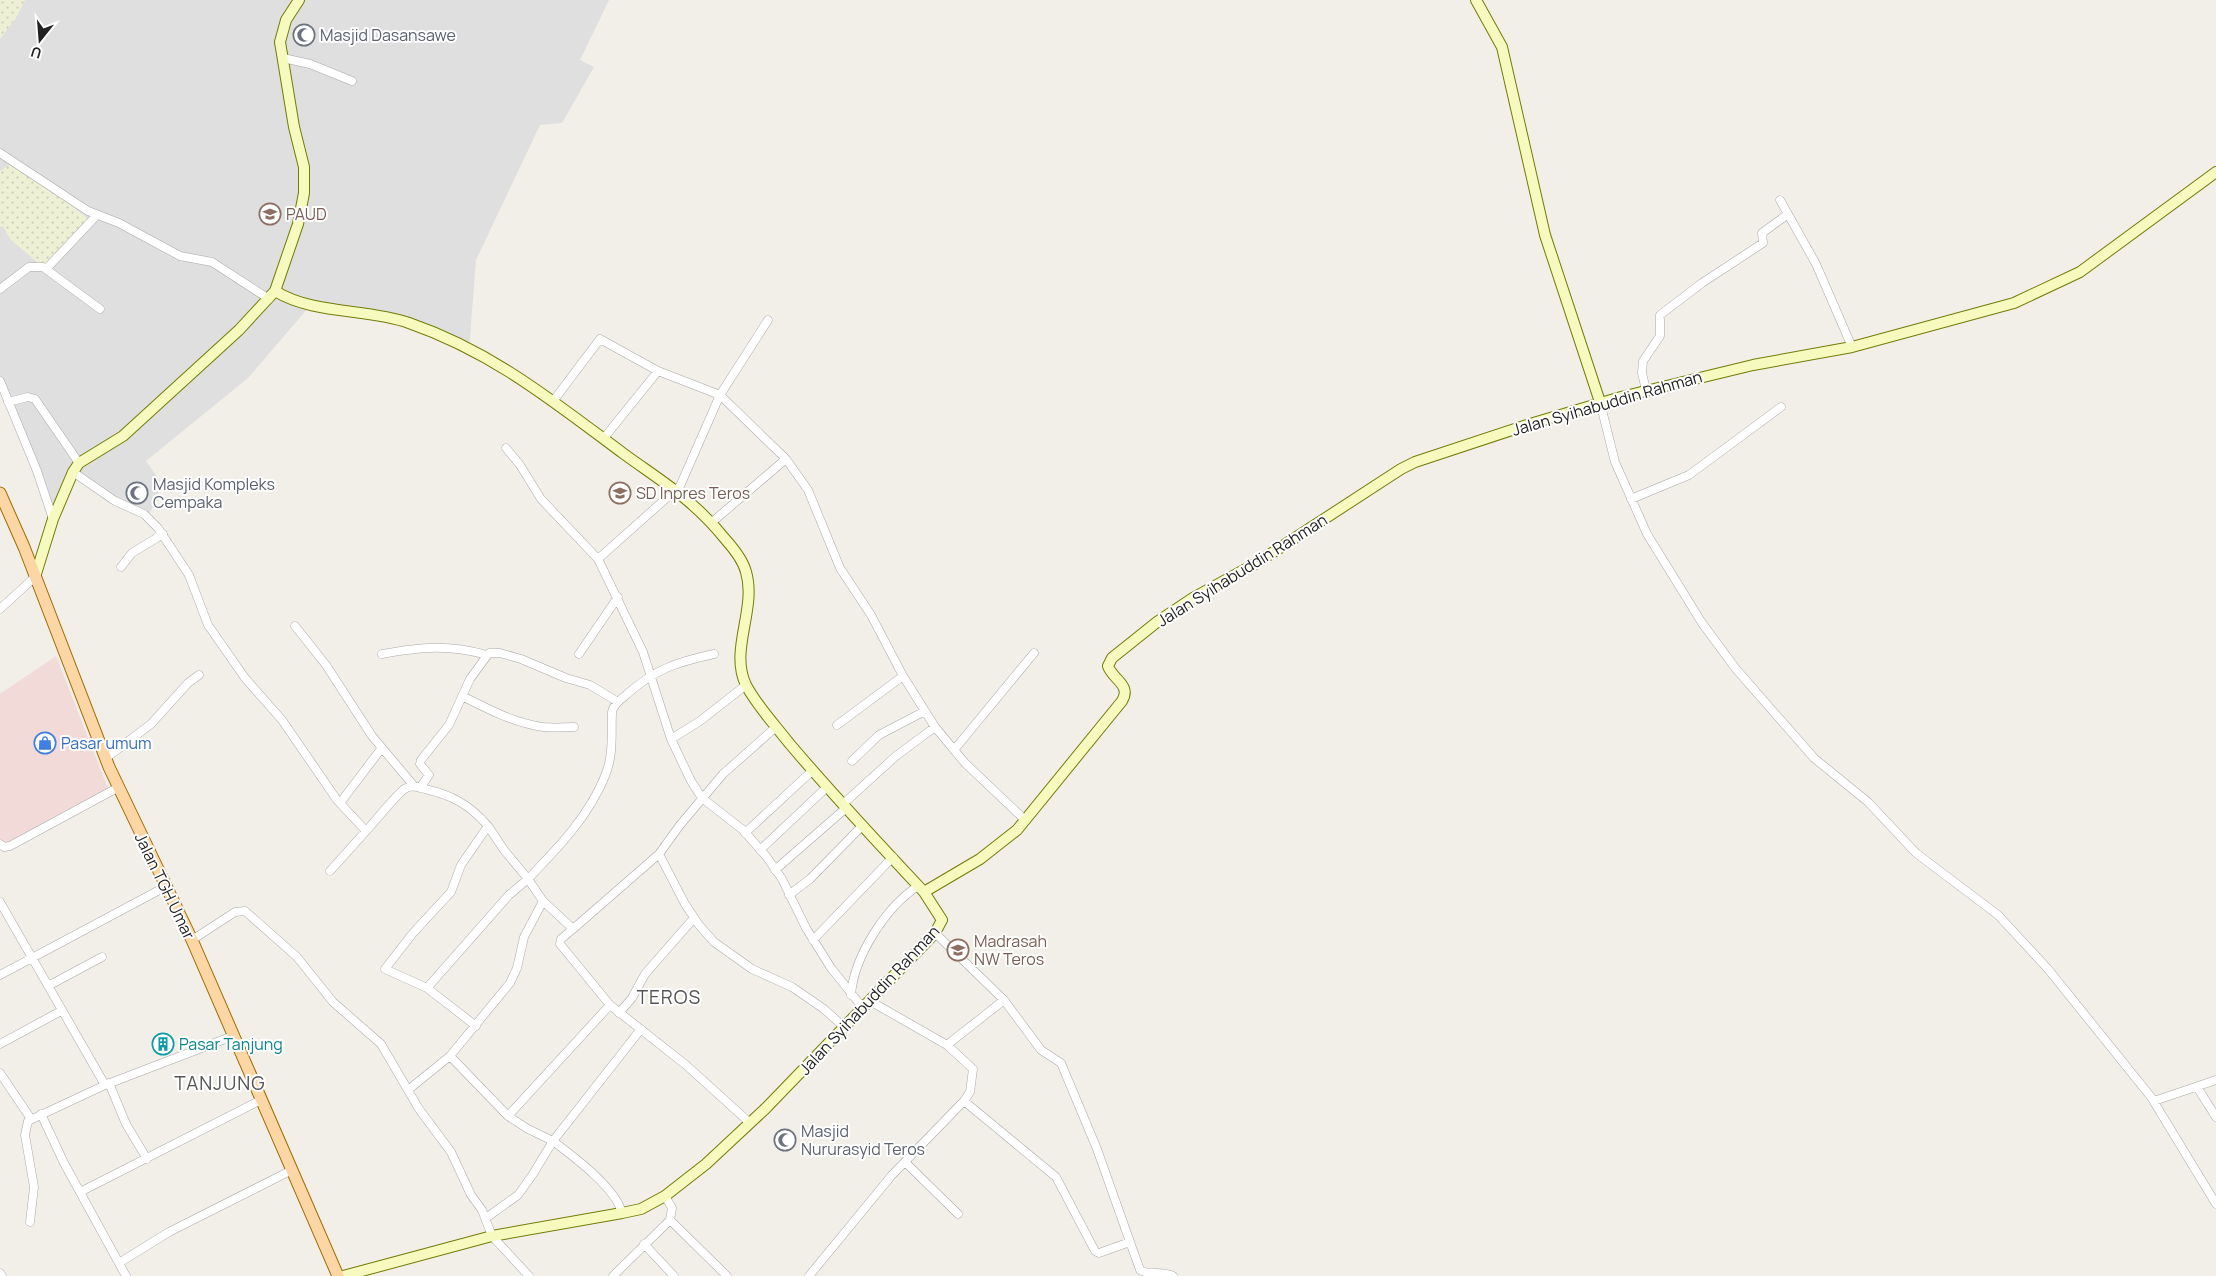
<svg xmlns="http://www.w3.org/2000/svg" width="2216" height="1276" viewBox="0 0 2216 1276" font-family="Manrope,sans-serif">
<defs>
<pattern id="farmland-dots" width="8" height="8" patternUnits="userSpaceOnUse" patternTransform="scale(1.25)"><rect width="8" height="8" fill="#eef0d5"/><path d="M2 2h.1M6 6h.1" fill="none" stroke="#ccceb7" stroke-width="1.8" stroke-linecap="round"/></pattern>
</defs>
<rect width="100%" height="100%" fill="#f2efe9"/>
<!-- residential -->
<path fill="#e0dfdf" d="M0,0H609L580,60L594,67L562,123L540,125L476,260L469,350L426,329L309,307L248,378L146,461L162,484L149,515L119,500L101,486L77,471L52,512L0,379Z"/>
<!-- commercial -->
<path fill="#f2dad9" d="M56,656L109,791L3,852L0,848V694Z"/>
<!-- farmland -->
<path fill="url(#farmland-dots)" d="M0,0H25L16,18L0,39Z
M11,164L49,188L91,221L44,268L10,239L3,226L0,227V171Z"/>
<g fill="none" stroke-linecap="round" stroke-linejoin="round">
<!-- street casing -->
<g stroke="#a9a9a9" stroke-width="9">
<path id="street" d="M283,58L310,64L352,81
M0,153L88,211L119,223L180,256L212,262L269,299
M1780,200L1816,264L1852,347
M47,268L97,215
M0,289L29,267H43L100,309
M768,320L720,395L680,486L598,559L643,652L671,739L691,781L702,798L743,830L766,856L782,879L806,928L831,968L863,1008
M658,371L720,395L786,459L808,490L840,568L871,615L903,676L935,727L965,763L1025,820
M0,381L37,471L53,519
M1646,390L1642,373L1643,361L1660,336V315L1702,283L1763,243L1762,233L1788,214
M554,400L600,339L658,371L604,438
M8,402L28,397L35,399L79,463
M1600,402L1615,462L1647,534L1702,623L1736,669L1814,758L1868,802L1916,853L1998,915L2048,969L2151,1097L2216,1204
M506,448L520,465L541,499L598,559
M73,472L115,501L144,514L158,528L189,575L208,625L245,678L282,720L337,800L366,831C378,818 390,802 403,790C410,784 418,787 425,789C452,795 470,805 488,826L461,865L451,892L413,933L385,969L427,988L476,1026
M1631,499L1689,475L1781,407
M711,523L786,459
M121,567L132,553L163,534
M0,609L35,577
M295,626L326,665L372,736L414,786
M382,654C421,647 448,644 487,655
M579,654L618,597
M714,654C677,662 655,669 626,695C621,699 613,705 612,712C611,735 614,754 605,776C589,816 558,848 528,879L543,901L573,929L561,939L560,944L610,1005L686,1065L750,1123
M462,696C488,709 514,723 543,727C553,728 564,727 574,727
M837,725L903,676
M671,739L700,721L746,685
M954,750L1034,653
M106,758L151,724L188,683L199,675
M852,761L879,735L925,711
M420,788L429,775L420,764L421,760L449,725L470,679L489,653H500L521,659L566,678L590,685L618,702
M340,803L381,749
M843,804L896,756L935,727
M745,833L812,771
M0,844L4,847L10,846L119,787
M760,850L827,787
M659,854L685,904L699,925L714,942L752,969L792,987L824,1009L844,1027
M775,870L846,808
M330,871L366,831
M789,895L810,879L863,825
M0,902L105,1085
M573,929L659,854L680,825L723,774L776,727
M935,933L1004,1000L1041,1050L1061,1063L1097,1149L1140,1270C1148,1276 1162,1270 1173,1276
M192,940L235,912L245,911L297,957L333,1002L381,1044L419,1109L451,1152L471,1195L482,1210L492,1236L529,1276
M813,940L893,857
M0,975L165,887
M48,986L102,957
M427,988L509,895L528,879L504,850L488,826
M851,995C854,956 886,907 918,886
M870,1001L947,1045
M619,1013L632,998L645,974L694,918
M0,1044L61,1011
M450,1056L508,1116L528,1129L553,1141L533,1174L518,1195L486,1218
M0,1073L31,1119
M109,1083L126,1124L147,1159
M2197,1087L2216,1117
M408,1090L450,1056L510,983L517,968L524,937L543,901
M964,1101L1056,1177L1095,1251L1099,1253L1130,1242
M2154,1101L2216,1080
M41,1114L64,1163L126,1276
M508,1116L610,1005
M905,1162L958,1214
M80,1192L261,1100
M622,1213C616,1188 574,1157 553,1141L641,1029
M670,1220L727,1276
M30,1222L34,1187L25,1135L28,1121L105,1085L233,1036
M644,1244L674,1276
M119,1263L169,1232L292,1170
M0,1273L2,1276
M613,1276L670,1220L672,1208L665,1196
M809,1276L892,1175L964,1101L970,1092L973,1069L947,1045L1004,1000"/>
</g>
<!-- secondary casing -->
<g stroke="#707d05" stroke-width="12">
<path id="secondary" d="M1476,0L1502,47L1545,235L1600,402
M275,291C314,315 366,308 409,323C493,352 554,402 624,454C664,483 694,500 726,540C734,549 743,560 746,572C757,609 729,650 746,685C757,706 775,725 789,743C832,794 878,843 924,892
M35,577L53,519L73,472L79,463L123,436L239,330L275,291L298,224L304,193V167L294,127L280,42L286,20L299,0
M343,1276L492,1236L622,1213L641,1209L665,1196L706,1164L765,1109L935,933L942,920L924,892L980,859L1017,830L1122,701C1132,685 1112,679 1108,666L1112,658L1157,622L1193,598L1255,564L1401,469L1415,462L1530,424L1621,397L1753,365L1852,347L2014,303L2080,272L2216,172"/>
</g>
<!-- primary casing -->
<g stroke="#a06b00" stroke-width="13">
<path id="primary" d="M0,493L24,547L109,767L192,940L338,1276"/>
</g>
<!-- street -->
<use href="#street" stroke="#fff" stroke-width="8"/>
<!-- secondary -->
<use href="#secondary" stroke="#f7fabf" stroke-width="10"/>
<!-- primary -->
<use href="#primary" stroke="#fcd6a4" stroke-width="11"/>
</g>
<!-- icons -->
<defs>
<g id="mosque-ring" transform="scale(1.125)"><circle r="9.5" fill="#fff" stroke="#6b7280" stroke-width="1.5"/><path d="M3.5-4.9A6 6 0 1 0 3.5 4.9A5 5 0 1 1 3.5-4.9Z" fill="#6b7280"/></g>
<g id="school-ring" transform="scale(1.125)"><circle r="9.5" fill="#fff" stroke="#8d6e63" stroke-width="1.5"/><path d="M0-5L7-2L0 1L-7-2ZM-4 1L0 2.5L4 1V4Q0 6-4 4Z" fill="#8d6e63"/></g>
<g id="shop-ring" transform="scale(1.125)"><circle r="9.5" fill="#fff" stroke="#3f7fe0" stroke-width="1.5"/><path d="M-5-2.5h2.3a2.7 3.5 0 0 1 5.4 0H5L5.5 6h-11ZM-1.5-2.5h3a1.5 2.3 0 0 0-3 0Z" fill="#3f7fe0"/></g>
<g id="building-ring" transform="scale(1.125)"><circle r="9.5" fill="#fff" stroke="#0f9aa8" stroke-width="1.5"/><path d="M-4-6H4V6H1V3H-1V6H-4ZM-2.5-4.3h1.7v1.8h-1.7ZM.8-4.3h1.7v1.8H.8ZM-2.5-1h1.7V.8h-1.7ZM.8-1h1.7V.8H.8Z" fill="#0f9aa8"/></g>
</defs>
<g fill-rule="evenodd">
<use href="#mosque-ring" x="304" y="35"/>
<use href="#school-ring" x="270" y="214"/>
<use href="#mosque-ring" x="137" y="493"/>
<use href="#school-ring" x="620" y="493"/>
<use href="#shop-ring" x="45" y="743"/>
<use href="#school-ring" x="958" y="950"/>
<use href="#building-ring" x="163" y="1044"/>
<use href="#mosque-ring" x="785" y="1140"/>
</g>
<g text-anchor="middle" dominant-baseline="central" stroke-width="4" stroke-linejoin="round" paint-order="stroke">
<!-- worship labels -->
<g font-size="16" fill="#5b616d" stroke="#fff" text-anchor="start">
<text x="320" y="35">Masjid Dasansawe</text>
<text x="153" y="484">Masjid Kompleks<tspan x="153" dy="18">Cempaka</tspan></text>
<text x="801" y="1131">Masjid<tspan x="801" dy="18">Nururasyid Teros</tspan></text>
</g>
<!-- education labels -->
<g font-size="16" fill="#785e54" stroke="#fff" text-anchor="start">
<text x="286" y="214">PAUD</text>
<text x="636" y="493">SD Inpres Teros</text>
<text x="974" y="941">Madrasah<tspan x="974" dy="18">NW Teros</tspan></text>
</g>
<!-- street labels -->
<g font-size="16" fill="#222" stroke="#fff">
<text transform="translate(1607 403) rotate(-16)">Jalan Syihabuddin Rahman</text>
<text transform="translate(1242 570) rotate(-32)">Jalan Syihabuddin Rahman</text>
<text transform="translate(165 886) rotate(64)">Jalan TGH Umar</text>
<text transform="translate(869 1000) rotate(-47)">Jalan Syihabuddin Rahman</text>
</g>
<!-- shop labels -->
<g font-size="16" fill="#366cbe" stroke="#fff" text-anchor="start">
<text x="61" y="743">Pasar umum</text>
</g>
<!-- culture labels -->
<g font-size="16" fill="#0d838f" stroke="#fff" text-anchor="start">
<text x="179" y="1044">Pasar Tanjung</text>
</g>
<!-- quarter labels -->
<g font-size="19" letter-spacing="1" fill="#555" stroke="#fff">
<text x="669" y="997">TEROS</text>
<text x="220" y="1083">TANJUNG</text>
</g>
</g>
<!-- north arrow -->
<g transform="translate(40 40) rotate(197)" stroke="#ffffff" stroke-width="4" paint-order="stroke">
<path d="M0-4L9 19L0 12L-9 19Z" fill="#222222"/>
<text y="-8" font-size="14" font-weight="bold" text-anchor="middle" fill="#222222">U</text>
</g>
</svg>
